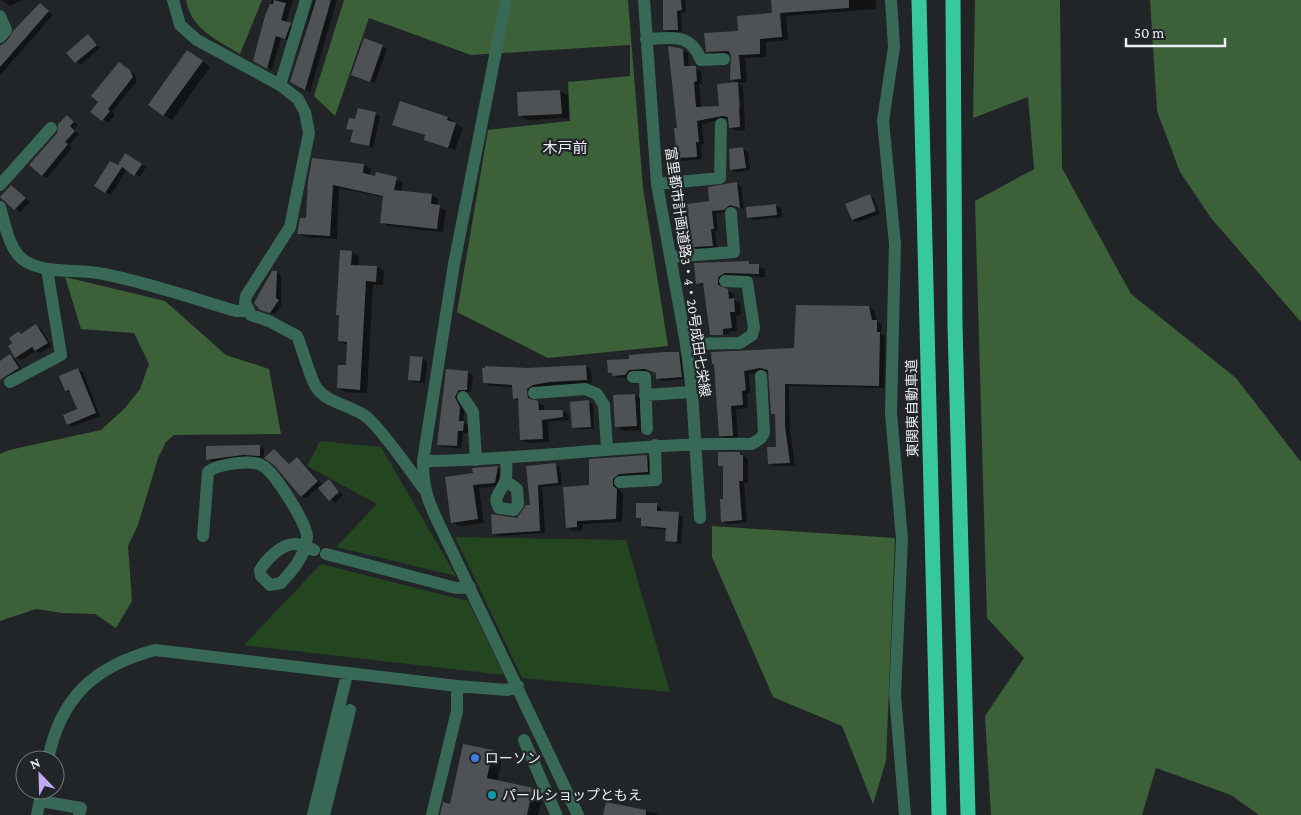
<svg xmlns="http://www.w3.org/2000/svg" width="1301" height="815" viewBox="0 0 1301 815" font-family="'Crimson Pro','Noto Sans JP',serif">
<rect width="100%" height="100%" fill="#212528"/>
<!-- green -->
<path fill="#23451f" d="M320,441L381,447L456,576L336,547L377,504L307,466Z
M455,537L626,540L670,692L522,678Z
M321,564L468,601L504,675L244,645Z"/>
<!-- forest -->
<path fill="#3c6038" d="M186,0H262L240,54C217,40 191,29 186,0Z
M344,0H628L643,188L668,346L548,358L457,312L488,130L570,121L568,82L630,76V45L471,55L369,18L335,116L314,96Z
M975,0H1060L1062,168L1131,294L1236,378L1301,462V815H1259L1231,795L1156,768L1142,815H991L985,716L1024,658L987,618L975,201L1034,169L1028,97L973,118Z
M1150,0H1301V322L1211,218L1180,172L1157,111Z
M65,277L165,301L226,355L269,369L281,434L174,435L166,442L158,458L138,525L128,546L132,601L116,628L95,614L63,613L36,609L0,621V454L9,450L101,430L125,408L140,389L149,364L134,333L81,329Z
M712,526L895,538L886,761L873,804L842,726L773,697L712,557Z"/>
<!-- shadow -->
<path fill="#0007" fill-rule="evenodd" d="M1,0H23L10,6Z
M272,0H293L286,23L295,27L290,41L281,38L272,70L255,61Z
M314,0H337L310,92L291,82Z
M664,0H685L686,12L681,13L682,32H669L664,29Z
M772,0H876V9L786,16L788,40L766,42V57L745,58L747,82L738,83L731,79L732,54H713L707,51L773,14Z
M40,4L53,15L0,75V49Z
M89,36L100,48L80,65L68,53Z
M382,46L387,49L375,83L353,75Z
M682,50L688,53L689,67L701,71L702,84H699L701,108L720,107L737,83L743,87L745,130L736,131L731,128L728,118L702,124L704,144L701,145L702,159L683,161L678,158ZM737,85H739L741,107H738Z
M195,56L210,67L172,120L149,105Z
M124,66L135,75L137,81L112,112L115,115L108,123L92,111Z
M560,91L568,95L569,118L527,120L519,115L518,93Z
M359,110L380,116L373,148L351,141L354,131L348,128L356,120Z
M67,117L78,125L74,130L79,134L69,145L72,148L47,178L42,175Z
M448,118L463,128L455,150L432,143L425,139L426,136L394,124Z
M743,149L748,152L750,170L736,172L731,169Z
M125,155L146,167L140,177L127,169L111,195L96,186L118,166Z
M313,159L364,165L371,169L369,176L376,178L377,174L403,182L401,192L432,195L438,199L437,206L446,210L443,232L388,226L382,222L384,197L339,188L337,239L305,237L298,234L307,219Z
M737,184L741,186L744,209L735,207L729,212L716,213L718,231H715L717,248L698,249L693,246L711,202Z
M11,186L30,202L20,212L1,196Z
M870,196L874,199L880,214L858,222L853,220Z
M776,206L781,208L782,217L754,220L749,218Z
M352,252L359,256L358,266L377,267L384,271L383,285H373L367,393L345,392L338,388L347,367L348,345L339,341Z
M748,263L765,269V277L732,276L724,281V289L734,294V300L740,303L741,315L736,316L737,331L729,332V334H714V336L709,331L705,287L697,283Z
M277,272L281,275V306L275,314L266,311Z
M869,307L874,310L877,322L882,324L881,334L885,336L884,388L789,386L790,430L795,466H774L769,463L777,448L776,415L772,413L769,371L749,374L750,393H747L748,408L736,409L738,438H725L720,435L716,365L713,363L795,349Z
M36,326L41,329L52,346L40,353L36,351L21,360L16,357L9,347L14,344L19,332L23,334Z
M678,353L683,356L686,379L662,381L658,378L657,373L651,371L634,372L630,377L618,378L609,372L631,360Z
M10,356L15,359L23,371L8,381L0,373V362Z
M422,358L427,361L425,383L414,382L409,379Z
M585,366L591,369L592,383L557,385L539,388L532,392L533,401L544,405V411H562L568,414L569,420L548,422L549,442L527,443L521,440L519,401L514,398L513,387L490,386L484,382L527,370Z
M78,369L83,372L100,416L73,427L68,425L65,416L79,410L72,394L66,390Z
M447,371L468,372L473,375L471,392H464L459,402L464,411L463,422L468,425V433H463L461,448L443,447L439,444Z
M635,395L643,400L645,430L624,431L616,426Z
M589,402L593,404L594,429H577L573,427L571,403Z
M259,446L264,449V458L248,456L212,462L208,459Z
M274,451L290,465L297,459L302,461L323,485L329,481L343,495L335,503L319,487L306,498L301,496Z
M740,453L748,459V483H744L747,522L728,524L723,521L724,468L719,465Z
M647,456L653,460V475L617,487L623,494L622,522L583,524V530L573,531L567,527L591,486Z
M556,465L560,467L562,485L542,487L545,533L498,536L493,533L517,519L531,506L528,467Z
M498,467L504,471L502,486L479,488L484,523L459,526L452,522L474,474V469Z
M656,505L661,508V512L678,514L683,517L681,544L666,540L667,530L647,528L642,525V520L637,517Z
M492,751L502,757L497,782L533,789L543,795L538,815H442Z
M607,803L659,814L660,815H604Z"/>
<!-- building -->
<path fill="#4e5255" d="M274,0L286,3L281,20L291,23L285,39L276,36L267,69L253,61L265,16L270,4H273Z
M316,0H331L305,90L290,82Z
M663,0H681L682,10L677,11L678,30H663Z
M771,0H849V8L780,13L782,37L760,39V54L739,55L741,79L730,80L731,55L728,51L706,52L704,33L738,31L737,16L772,13Z
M40,3L49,11L0,67V46L6,42L14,30Z
M88,34L97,45L75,63L66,53Z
M364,38L383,45L370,82L351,75Z
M668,46L683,49L684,66H696L697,81L694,82L696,107L719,106L717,84L738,82L740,127L729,128L728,117L722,116L697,121L699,142H696L697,157L677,158L674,128H677Z
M187,50L203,61L163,116L148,105Z
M119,62L130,70L133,77L108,109L110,111L102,121L90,112L98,102L91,96Z
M560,90L562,114L518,116L517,92Z
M400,101L448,117L447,120L456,123L448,148L424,140L425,135L392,125Z
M358,108L376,112L369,146L350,142L353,130L346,129L349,118L355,119Z
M67,115L74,122L70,126L75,131L65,142L68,144L42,176L29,165L57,133L58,124Z
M743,147L746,168L730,170L729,149Z
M125,153L142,164L134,176L122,167L105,193L94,186L110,161L118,165Z
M312,158L364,164L363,173L375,176L376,172L397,177L394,190L432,194L431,204L440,205L437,229L380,223L383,196L333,185L330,236L297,234L300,218H306L308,181Z
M737,182L740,208L730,205L724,210L712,211L714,229H711L713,246L692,247L687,204L709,201L708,187Z
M11,185L26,198L14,210L0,197Z
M870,194L876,211L852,220L845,204Z
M776,204L777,215L747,218L746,207Z
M340,250L352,251L351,265L377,266L376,282L366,281L360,390L337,388L338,365H346L347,342L338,341L339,315H336Z
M749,261V264H759V274L725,273L718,277V285L728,289L729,299L734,298L735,312H730L732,328L723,329V335H710L703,283L696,284L694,263Z
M272,271H277L276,298L279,300L270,313L260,310L254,303Z
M796,305L869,306L872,320H877V332H880L879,386L785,384V426L790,463L768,464L767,447H776L775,414H771L768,370L760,368L744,371L746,390L742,391L743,405L731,406L733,436H719L714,364H712L711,352L794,348Z
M36,324L48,343L35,351L32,347L15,358L8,346L12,343L9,338L19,331L21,334Z
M665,352H679L682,377L656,379V373L645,369L629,370L625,375L612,376V373H608L607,360L629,359V355Z
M10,354L19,368L0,380V361Z
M410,356L423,357L420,381L408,380Z
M586,365L587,380L550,382L533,385L527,389L528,398L538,401L539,410H563V417L542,420L543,439L520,440L518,398L513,399L512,385L483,383L482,368H485V366L527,368Z
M78,368L96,413L67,425L63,415L77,409L69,390L65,391L59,376Z
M446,369L468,371L467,390H459L455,397L460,407L459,421H464L463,431H458L457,446L437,445Z
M635,394L637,426L615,427L613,395Z
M589,400L591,427L572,428L570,402Z
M260,445V456L243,455L206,460V446Z
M274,449L289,464L297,457L318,481L301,497L274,465L264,458Z
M718,452H740V455H743V481H739L742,520L721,522L720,499H723V466H718Z
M647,455L648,472L619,474L613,479V486L617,489L616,519L577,521V527L566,528L563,487L589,485V459Z
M556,463L558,483L538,485L540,531L492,534L491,514L517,518L526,505H530L526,466Z
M498,466L495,483L473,485L478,519L451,523L445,477L473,473L472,468Z
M329,479L339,492L329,501L318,488Z
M636,503H657V511L679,512L677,542L665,541L666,528L641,526V518H636Z
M463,744L493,750L487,778L533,788L527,815H440L443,802L450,804Z
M606,802L646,810V815H603Z"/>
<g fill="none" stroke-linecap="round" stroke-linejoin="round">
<!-- minor -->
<path stroke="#386957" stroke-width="12" d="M173,0L180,25L197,40L280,85L298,99L305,112L309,133L290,227L246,296L245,303L251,315L269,321L297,336C303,350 309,375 316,387C327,404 353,405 368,418C386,435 408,468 424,489
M506,0L454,264L423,461C423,487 427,499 438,522L578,815
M644,0L657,184L686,344L692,392L700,518
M891,0L894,47L883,121L895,244L891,413L902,539L895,695L905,815
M0,16L6,30L0,37
M646,39C671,38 690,32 701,60L724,59
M280,85L306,0
M657,184L720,178L721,124
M0,185L51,128
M0,207C5,224 9,251 25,261C47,275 79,268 104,274C149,283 192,298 236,311H247
M672,257L734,252L731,213
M686,344L740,343L752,335L754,328L747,282L725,281
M633,377H645L647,429
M10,382L61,355L47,269
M534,393L585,389L597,394L604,405L607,448
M645,395L692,392
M463,397L473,412L476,460
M423,461C533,460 642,442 752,444L761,438L764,433L761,376
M506,481L517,489L518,504L514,510L499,508C491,496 504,490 506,478C507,472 506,464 506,458
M620,482L656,480L655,445
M203,536L208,472C217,464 253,459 263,466C275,473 307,524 307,537C306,555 292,571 281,583L270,585L261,576L260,570C266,560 282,543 295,544C301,545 308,548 314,550
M326,554L456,588L470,587
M524,740L556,814
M48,760C60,697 95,666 155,650L457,686L507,690L518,686
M40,801L81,808L79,815
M37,815L42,790
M313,815L347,674
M324,815L350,710
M432,815L457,711V686"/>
<!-- highway -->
<path stroke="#37c89e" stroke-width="15" d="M919,0L939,815
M953,0L955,325L968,815"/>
</g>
<!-- markers -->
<circle fill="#3f7fe0" stroke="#212528" stroke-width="2" cx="475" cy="758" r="5"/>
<circle fill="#0f9aa8" stroke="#212528" stroke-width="2" cx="492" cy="795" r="5"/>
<g text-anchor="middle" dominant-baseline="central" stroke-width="4.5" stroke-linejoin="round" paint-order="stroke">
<!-- street labels -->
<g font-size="14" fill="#eceff1" stroke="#212528">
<text transform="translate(688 272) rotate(82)">富里都市計画道路3・4・20号成田七栄線</text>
<text transform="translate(912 408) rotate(-91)">東関東自動車道</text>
</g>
<!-- poi labels -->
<g font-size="14" fill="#eceff1" stroke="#212528" text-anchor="start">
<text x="485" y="758">ローソン</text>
<text x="502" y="795">パールショップともえ</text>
</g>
<!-- neighbourhood labels -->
<g font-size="15" fill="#eceff1" stroke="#212528">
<text x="565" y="148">木戸前</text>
</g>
</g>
<!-- north arrow -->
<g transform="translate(40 775) rotate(337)"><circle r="24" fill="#212528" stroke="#727678"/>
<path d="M0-4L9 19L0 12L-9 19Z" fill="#c0a8f4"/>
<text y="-8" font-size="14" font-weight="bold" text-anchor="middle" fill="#eceff1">N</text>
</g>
<!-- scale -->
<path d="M1126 38v8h99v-8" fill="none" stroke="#eceff1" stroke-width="2.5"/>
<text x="1134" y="38" font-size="15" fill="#eceff1" stroke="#212528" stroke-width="4" paint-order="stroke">50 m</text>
</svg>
